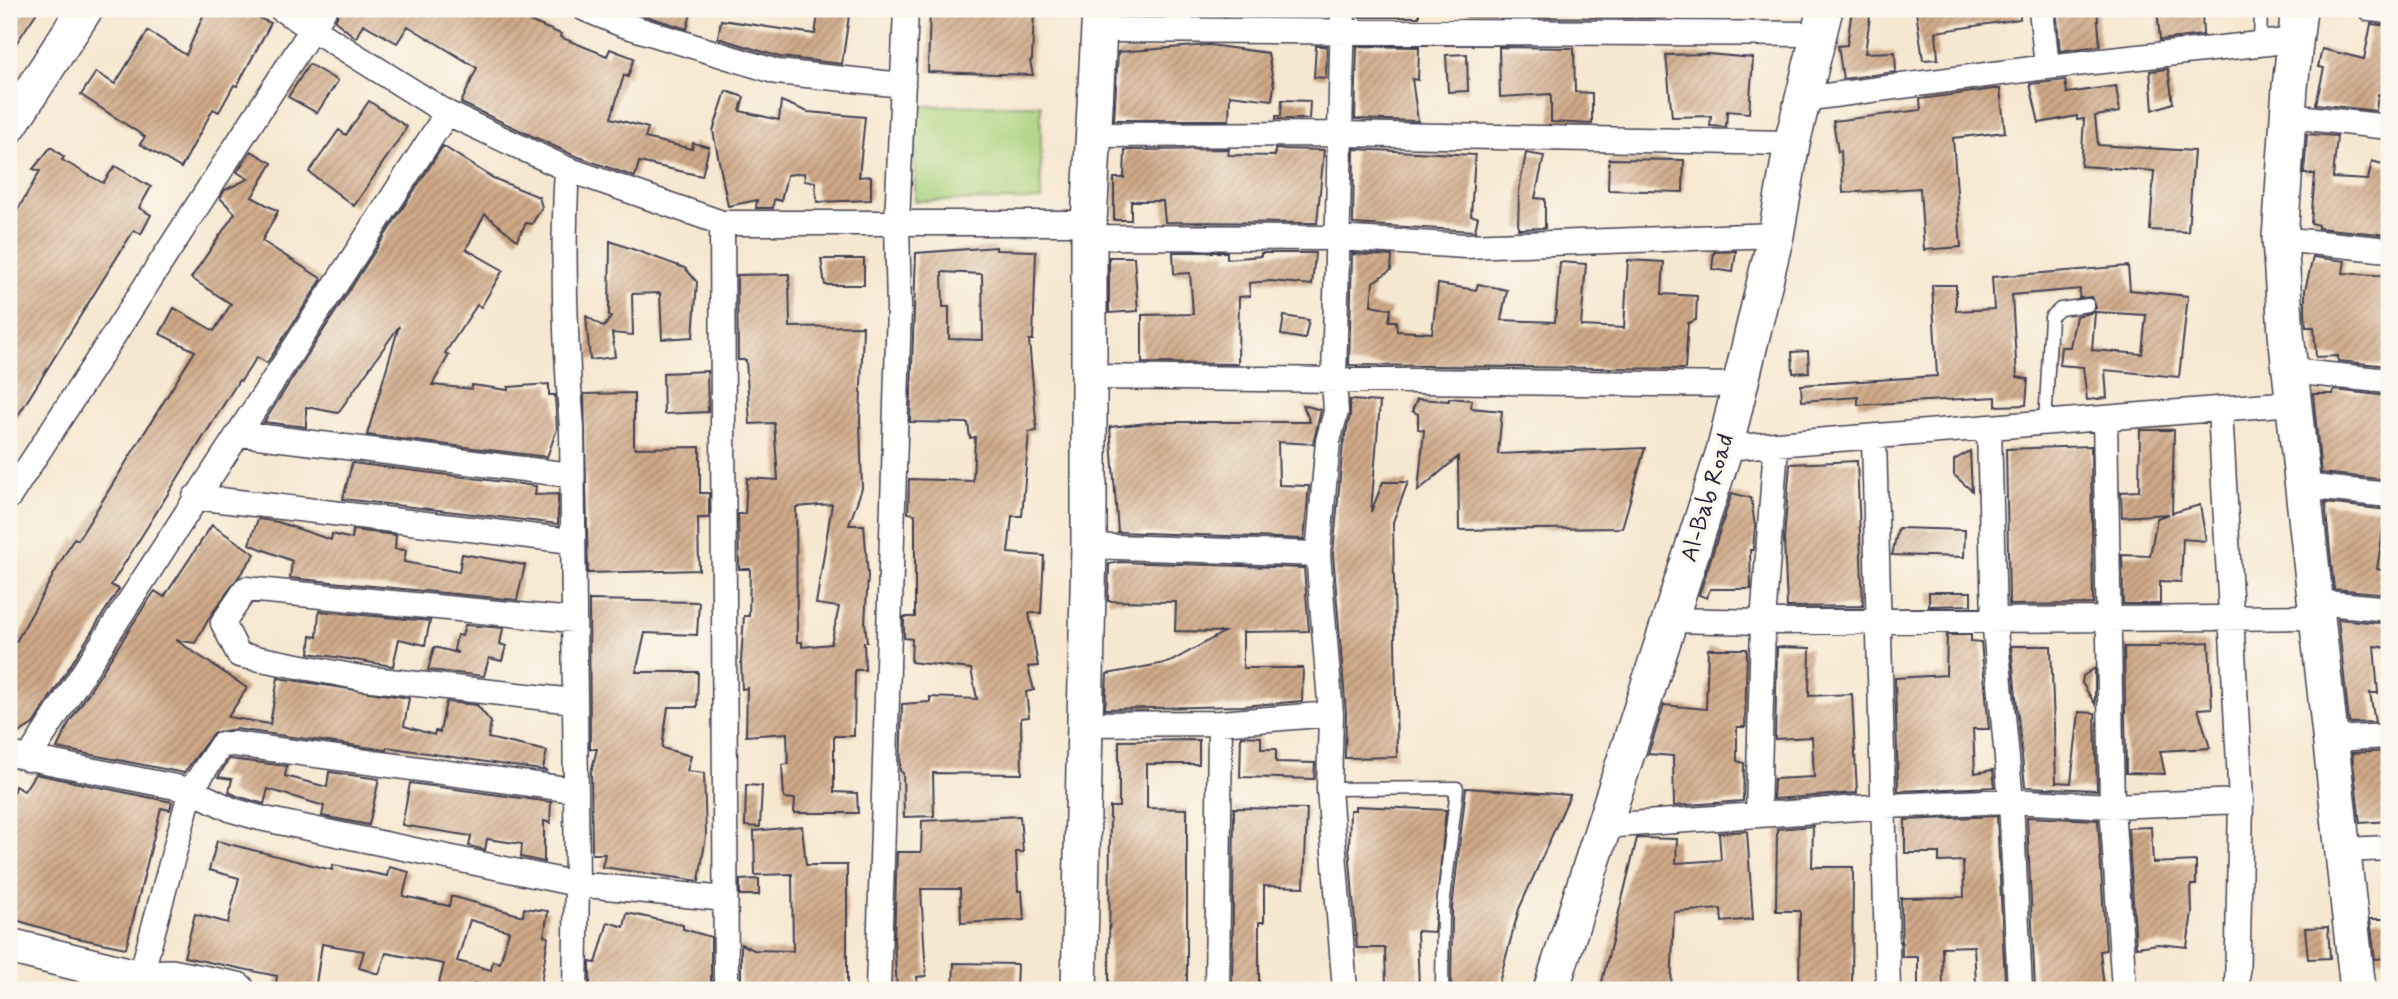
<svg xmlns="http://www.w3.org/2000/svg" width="2398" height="999" viewBox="0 0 2398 999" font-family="Mynerve,sans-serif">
<defs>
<pattern id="building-hatch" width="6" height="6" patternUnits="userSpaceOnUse" patternTransform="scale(1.75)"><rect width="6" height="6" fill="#cfa987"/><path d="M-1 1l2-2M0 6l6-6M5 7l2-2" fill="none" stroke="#a88970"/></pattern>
</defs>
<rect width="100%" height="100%" fill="#fbf7ec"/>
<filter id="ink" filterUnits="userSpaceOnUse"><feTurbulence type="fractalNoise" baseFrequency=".0143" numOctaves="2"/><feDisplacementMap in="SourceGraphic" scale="14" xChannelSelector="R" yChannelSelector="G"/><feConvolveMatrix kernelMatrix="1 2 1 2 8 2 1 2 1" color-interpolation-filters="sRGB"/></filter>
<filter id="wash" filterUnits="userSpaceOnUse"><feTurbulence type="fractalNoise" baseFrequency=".00686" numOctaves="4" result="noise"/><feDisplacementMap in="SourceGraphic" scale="28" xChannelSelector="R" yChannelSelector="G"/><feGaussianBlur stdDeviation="1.57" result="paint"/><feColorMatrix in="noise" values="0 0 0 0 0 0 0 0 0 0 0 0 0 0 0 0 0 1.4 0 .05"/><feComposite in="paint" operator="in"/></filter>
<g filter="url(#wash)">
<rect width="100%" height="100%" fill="#f6e7d0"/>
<!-- park -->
<path fill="#abd37e" stroke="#667a5c" stroke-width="2" d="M1041,105V200L915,201V106Z"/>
<g id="blocks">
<!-- building -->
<path fill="url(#building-hatch)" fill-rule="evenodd" d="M9,9H39L9,54Z
M206,9H236L271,23L237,86L234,85L219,112L213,109L181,168L140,144L145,137L81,95L96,72L115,84L148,31L186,55Z
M340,9H499L520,21L522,18L561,34L560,37L607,56L610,49L634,58L628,77L624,75L611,118L648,128L645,138L692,149L693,143L709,147L702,176L639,162L635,177L573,155L461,103L477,68L408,26L397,43L363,24L356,38L335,21Z
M623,9H692L687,29Z
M819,9H850L842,64L780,57L718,38L721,20L815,34Z
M930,9H1034L1032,60L1030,61L1033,75L928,72Z
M1198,9H1259L1261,16H1200Z
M1358,9H1419V17H1358Z
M1467,9H1666V18L1467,17Z
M1852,9H1871L1865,53L1895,52L1896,72L1843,79L1838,46L1847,45Z
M1944,9H2020V19L1936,32L1938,59L1923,60L1916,12Z
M2056,9H2097L2100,46L2060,51Z
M2157,9H2202L2203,35L2160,40Z
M2371,24L2389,26V66L2384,96L2378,94L2376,111L2316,104L2324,68L2318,67L2322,49L2364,59Z
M1209,45L1268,53L1274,86L1272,100L1230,95L1229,120H1114L1118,52Z
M1316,46H1327L1326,78L1314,77Z
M1357,46L1419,47L1418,80L1412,79L1418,121L1355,119Z
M1499,47L1574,48L1575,92L1592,93V124L1551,122V94L1500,97Z
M1467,54L1468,91L1448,92L1446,55Z
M1707,54L1753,58L1749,113L1727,111L1726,127L1710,126L1711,116L1672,117L1666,55Z
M309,64L338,81L317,113L288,97Z
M2168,69L2173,103L2153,110L2150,71Z
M2065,80L2067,93L2116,86L2120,112L2095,116L2098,145L2194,151L2188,232L2150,230L2154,171L2081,166L2084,119L2077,120V116L2039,123L2030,84Z
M1994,89H2000L2005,132L1953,138L1961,247L1924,250L1920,188L1843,193L1841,151L1838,152L1833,121L1921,110L1920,99Z
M726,91L744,97L740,111L779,120L781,101L808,112L865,117L859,177L871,176V200L817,202L815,182L805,181L804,173L787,175L781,201L774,199L773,208H756L757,200L728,206L713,131Z
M1282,100L1310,101L1309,119H1276V116H1281Z
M369,101L407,127L354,206L309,172L339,130L346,135Z
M2307,134L2337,136L2333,178L2368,180L2372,161L2389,166V235L2318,228V225L2311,223L2315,174H2304Z
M443,146L493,178L539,197L542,207L532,224L526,223L517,240L485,214L466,249L503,270L481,307L477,305L445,353L449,355L432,385L472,389V385L508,390V387L549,384V395H555L557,429L547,457L367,435L399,326L338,413L306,407V427L264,422Z
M51,147L64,157L62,160L103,183L115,166L151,187L139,208L151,215L141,234L134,230L9,430V225L40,171L33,169Z
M1229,149L1228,155L1275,156V149L1324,150L1317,223L1165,222L1163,201H1131V220H1114V178H1124L1125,150Z
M1354,149L1475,155L1471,216L1478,217L1475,231L1353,224Z
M251,151L272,163L252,197L278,211L262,241L322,279L267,363L257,357L241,381L239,380L111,585L119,589L33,724L9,739V638L16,642L74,538L78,540L195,351L160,334L174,308L214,331L231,304L191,278L235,213L220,198L225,190L248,179L237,172Z
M1526,153L1544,156L1535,198L1545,199V228L1518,229L1519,190Z
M1609,159L1684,160L1683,192L1608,190Z
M610,241L685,268L697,282L693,337L662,339L660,293L632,294L633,335L612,333L615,357L590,360L586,316L604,327L611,317L609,315Z
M996,247V250L1036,251L1033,340H1029L1037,431L1029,432L1022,516H1012L1008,553L1044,556L1041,613H1029L1038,666L1028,667L1034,690L1026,692L1029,717L1021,718L1022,774L933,773L934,816L904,817L903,773L900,771L902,704L930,702V697L977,699L971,669L911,662L912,639L904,638V617H915V514L908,513L909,479L973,481L975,437L970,438L968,423L910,422L916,253ZM942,272L982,274L983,340L949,339V307H943Z
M1736,251L1733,272L1712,269L1714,252Z
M1173,252H1227V259L1261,256V253H1315L1312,285L1271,281L1249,283L1250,296L1239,297L1238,364L1142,363V315L1193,314L1190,273L1174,274Z
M1352,254L1392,256L1391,270L1373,282L1371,305L1391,309L1389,321H1396L1397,331L1432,333L1438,284L1476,290L1478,284L1507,290L1501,320L1555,322L1560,262L1586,264L1581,326L1624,328L1628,260L1664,262L1662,294L1697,296L1696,320L1688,323L1685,369L1349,365Z
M1109,257H1134L1138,311L1109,313Z
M2313,257L2345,261L2343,273L2389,276V366L2338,361V356L2316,357L2314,327H2306L2305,311V290Z
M821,259H864V285H825Z
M2128,266L2130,290L2188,296L2179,377L2105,370L2107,398L2087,400L2083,367L2059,365L2061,347H2070L2076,316L2090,313L2096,308L2092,297L2079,298L2080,289L2012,295L2017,377L2028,379L2026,405L1996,406V397L1858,405V397L1802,401L1801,385L1937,376L1932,285H1956V311L1994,309L1992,277ZM2095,312L2146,315L2142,354L2092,350Z
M789,274L790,327L863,326L860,420L862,488L849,525H864L868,576L865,622L867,642H864L865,670H855L854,736H834V792L857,793L858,813H794L795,799L784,798L782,765L788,764L787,733L746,736L747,688L742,689L741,661L744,616H749L750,569H739L738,514H745L747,478L778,480L774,423L750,424L746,360H738L737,275ZM832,504L816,604L839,607L831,644L802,647V642H797L796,507Z
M1284,316L1309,320L1305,339L1281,335Z
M1808,351L1809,372L1793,373L1792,352Z
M707,371L708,412L664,414L663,373Z
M2334,390L2389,396V480L2321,473L2313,394H2333Z
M634,393V448L700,447V493H709V518H698L699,570L588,573L584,394Z
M1449,398L1472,400L1471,408L1502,411L1498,454L1645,448L1622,528L1459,530L1458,457L1418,491L1424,430L1418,429V414L1412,411L1417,399L1449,401Z
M1350,400L1380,402L1371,512L1383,482H1408L1393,522L1397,757L1345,758L1346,713L1333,554L1343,444L1350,416Z
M1303,405L1321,410L1313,444L1278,442L1279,485L1309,486L1304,539L1118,532L1110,427L1158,422H1310Z
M2140,430H2174L2172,513L2200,505L2206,541L2183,539L2181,582L2160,581V604H2123L2122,555L2150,556L2157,518L2169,514L2122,517L2121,492L2139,491Z
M2091,446L2093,604L2009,605L2006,449Z
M1970,451L1972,491L1954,475V460Z
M1857,461L1863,606L1787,607L1784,539L1790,464Z
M352,463L536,486L535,495L558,494V524L343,499Z
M1732,493L1751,498L1755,526L1753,550H1750L1751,589H1710L1707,598L1699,595Z
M2325,503L2389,510V525L2384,524L2377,569L2389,572V594L2334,589Z
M258,519L278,522L331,540L332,534L352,539L353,530L396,535L395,549L406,550L404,562L459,572L462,554L525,565L517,600L290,578L292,561L249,544Z
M212,525L255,554L211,615L195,643L176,640L247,688L228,717L270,724L278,678L409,698L404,726L434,735L435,731L440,732L446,702L477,705L491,722L488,738L547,751L543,769L547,771L387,747L386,750L236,729L213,733L184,773L57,748L69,723L145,605L155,591L164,597Z
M1898,528L1965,530L1964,557L1892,555Z
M1119,562L1304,568L1309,631L1243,632V668H1303L1302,701L1243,706L1105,709L1107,674L1170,662L1224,632L1175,631L1176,602L1108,601L1109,564Z
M1929,592H1971V605L1929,606Z
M589,600L699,602L697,635L645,633L636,672H698L697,707H668L662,748L691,756L687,771L704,773L706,835L699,881L602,867L605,854H592L591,772L597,749H590Z
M319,611L430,621L425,645L399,639L393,666L309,653L311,636L317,637Z
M2338,619L2389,624V648L2374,646L2378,693H2370L2375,722L2349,723Z
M465,625L503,628L500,644L506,646L502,661L489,658L484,676L428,670L434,647L458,653L454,650L457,635L462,636Z
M1947,635H1971V641L1981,642L1989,729H1973L1975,773L1993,770L1995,787L1898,791L1895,678L1946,675Z
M2209,642L2212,708L2198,709L2210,748L2160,751L2165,774L2126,773L2124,647H2160V645Z
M2011,646H2051L2056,782L2071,783L2079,712L2095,713L2097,790L2025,787Z
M1777,647L1810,648L1809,696L1852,694L1857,793L1773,799L1774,779L1814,777L1812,737L1775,739Z
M1708,649H1747L1745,727H1737V761L1744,763L1743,801L1674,806L1673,756L1648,754L1664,705L1706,709Z
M2095,668V704L2082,683L2083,676Z
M1241,736L1261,737V749H1276V762L1315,763L1314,779L1240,777Z
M1199,740V764H1147V808L1187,809V990H1109L1110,807H1119V741Z
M2389,751V821L2360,823L2352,753Z
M229,759L287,766L285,776L327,787L329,772L379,779L369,825L322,816L324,806L268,789L264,804L237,796L229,792L232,779L218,777Z
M35,774L172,802L170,810L161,808L126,948L72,937L9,918V813L15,786L24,791Z
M410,783L551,802L550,823L544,821V862L521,857L522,844L487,839L485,850L469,846L471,836L402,825Z
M746,785L762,786L760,827L745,826Z
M1466,788L1570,795L1519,909L1497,990H1451L1452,908Z
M1355,806L1446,810L1434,932L1417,931L1419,990H1386L1385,948H1357L1349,847L1350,810H1355Z
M1234,808L1307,809L1304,887L1264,886V922H1259V990H1232Z
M1020,816L1023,852H1016L1018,891H1022L1024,920L961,923L960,889H921L926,976L917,977L918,990H897L894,939L897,852H921L922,821Z
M1997,816L2005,982L1976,983L1974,946L1942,947L1943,990H1918V957H1902L1901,898L1964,897L1963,861L1939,862V853H1905V820Z
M2027,817L2098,820L2106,950L2100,951L2104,988H2035Z
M802,826L806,865H847V990H741V944L754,950L793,951L792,874L755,875L754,831Z
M1813,826L1812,867H1853L1852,990H1799L1800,911H1776L1777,829Z
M2151,827L2153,863L2196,861V885H2191L2192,912L2187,947L2158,944L2136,947L2128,828Z
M1747,831L1753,919L1722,922L1721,909L1674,912L1671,990H1600L1637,838L1677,839L1676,863L1721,860L1719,833Z
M217,841L332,870L333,865L387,876L389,867L409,872L403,896L449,906L451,896L523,916L524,908L548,911L544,936L548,937L540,990H501L474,983L472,990H437L444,964L386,953L379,974L359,968L364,951L322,944L315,990H275L277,976L184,957L195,914L228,923L239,878L209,870ZM470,920L509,931L500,963L493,961L491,970L457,961Z
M759,879V895H740V880Z
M627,913L683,925V929L711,937V990H658L639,987L638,990H590V962L596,963L608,922L624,927Z
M2370,919H2389V958L2375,959Z
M2328,927L2330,958L2308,959L2305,928Z
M954,963L1017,964L1016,990H953Z"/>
</g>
</g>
<g filter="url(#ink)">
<use href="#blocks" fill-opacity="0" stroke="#424051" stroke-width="2"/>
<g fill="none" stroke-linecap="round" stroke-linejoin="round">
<!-- lane casing -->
<g stroke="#424051" stroke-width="15">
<path id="lane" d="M2260,44L2261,9
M2045,423L2051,317L2060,309L2088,305
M1329,789L1457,788L1443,907L1442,990"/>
</g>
<!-- street casing -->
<g stroke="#424051" stroke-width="27">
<path id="street" d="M281,9L447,113L567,169L722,223H1089
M585,9L621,24L777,72L903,85
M1343,9L1334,380L1336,412L1328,441L1318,554L1331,714L1329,789L1345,990
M2041,9L2047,67
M2370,9L2389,11
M1099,30L1819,34
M1803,99L2047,67L2295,40
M2289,116L2389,127
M1093,135L1340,134L1792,143
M567,169C562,255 565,343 572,429L577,884L575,990
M722,223L726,990
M1089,237L1337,238L1466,246L1776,235
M2280,239L2389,250
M2289,371L2389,381
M1090,377L1740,385
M2220,409L2241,801L2237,990
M2105,418L2112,806L2124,990
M1989,428L1994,619L2011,801L2020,990
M241,434L571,475
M1874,438L1888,990
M1725,448L2293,403
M2303,486L2389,495
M9,497L325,9
M195,497L572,541
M1089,546L1318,554
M2316,602L2389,609
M573,620L246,589L223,623L239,655L362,678L574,701
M1670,620L1763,622L2318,617
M1084,724L1220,723L1331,714
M2332,739L2389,736
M9,754L191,790L232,810L260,818L577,884L725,899
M28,759C166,542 308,329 447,113
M1758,815L1763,622L1776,446
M1603,826L1885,806L2011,801L2112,806L2241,801
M2344,850L2389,848
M137,990L191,790L221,745L234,744L574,790
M878,990L899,308L897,223L906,9
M1217,990L1220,723"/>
</g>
<!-- secondary casing -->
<g stroke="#424051" stroke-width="38">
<path id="secondary" d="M2299,9L2290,87L2280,239L2286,334L2358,990
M9,126L85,9
M9,946L140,978L171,977L237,990
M1079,990L1089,546V223L1100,9
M1551,990L1725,448L1776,235L1792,143L1825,9"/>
</g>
<!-- lane -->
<use href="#lane" stroke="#fff" stroke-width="12"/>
<!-- street -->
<use href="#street" stroke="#fff" stroke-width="24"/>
<!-- secondary -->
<use href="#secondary" stroke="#fff" stroke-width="35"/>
</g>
</g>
<g text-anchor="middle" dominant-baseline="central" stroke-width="6" stroke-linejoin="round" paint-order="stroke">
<!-- street labels -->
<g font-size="24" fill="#22223b" stroke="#fbf7ec">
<text transform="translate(1708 498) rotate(-73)">Al-Bab Road</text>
</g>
</g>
<!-- margin -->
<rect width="2398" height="999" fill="none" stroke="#fbf7ec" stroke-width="35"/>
</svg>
